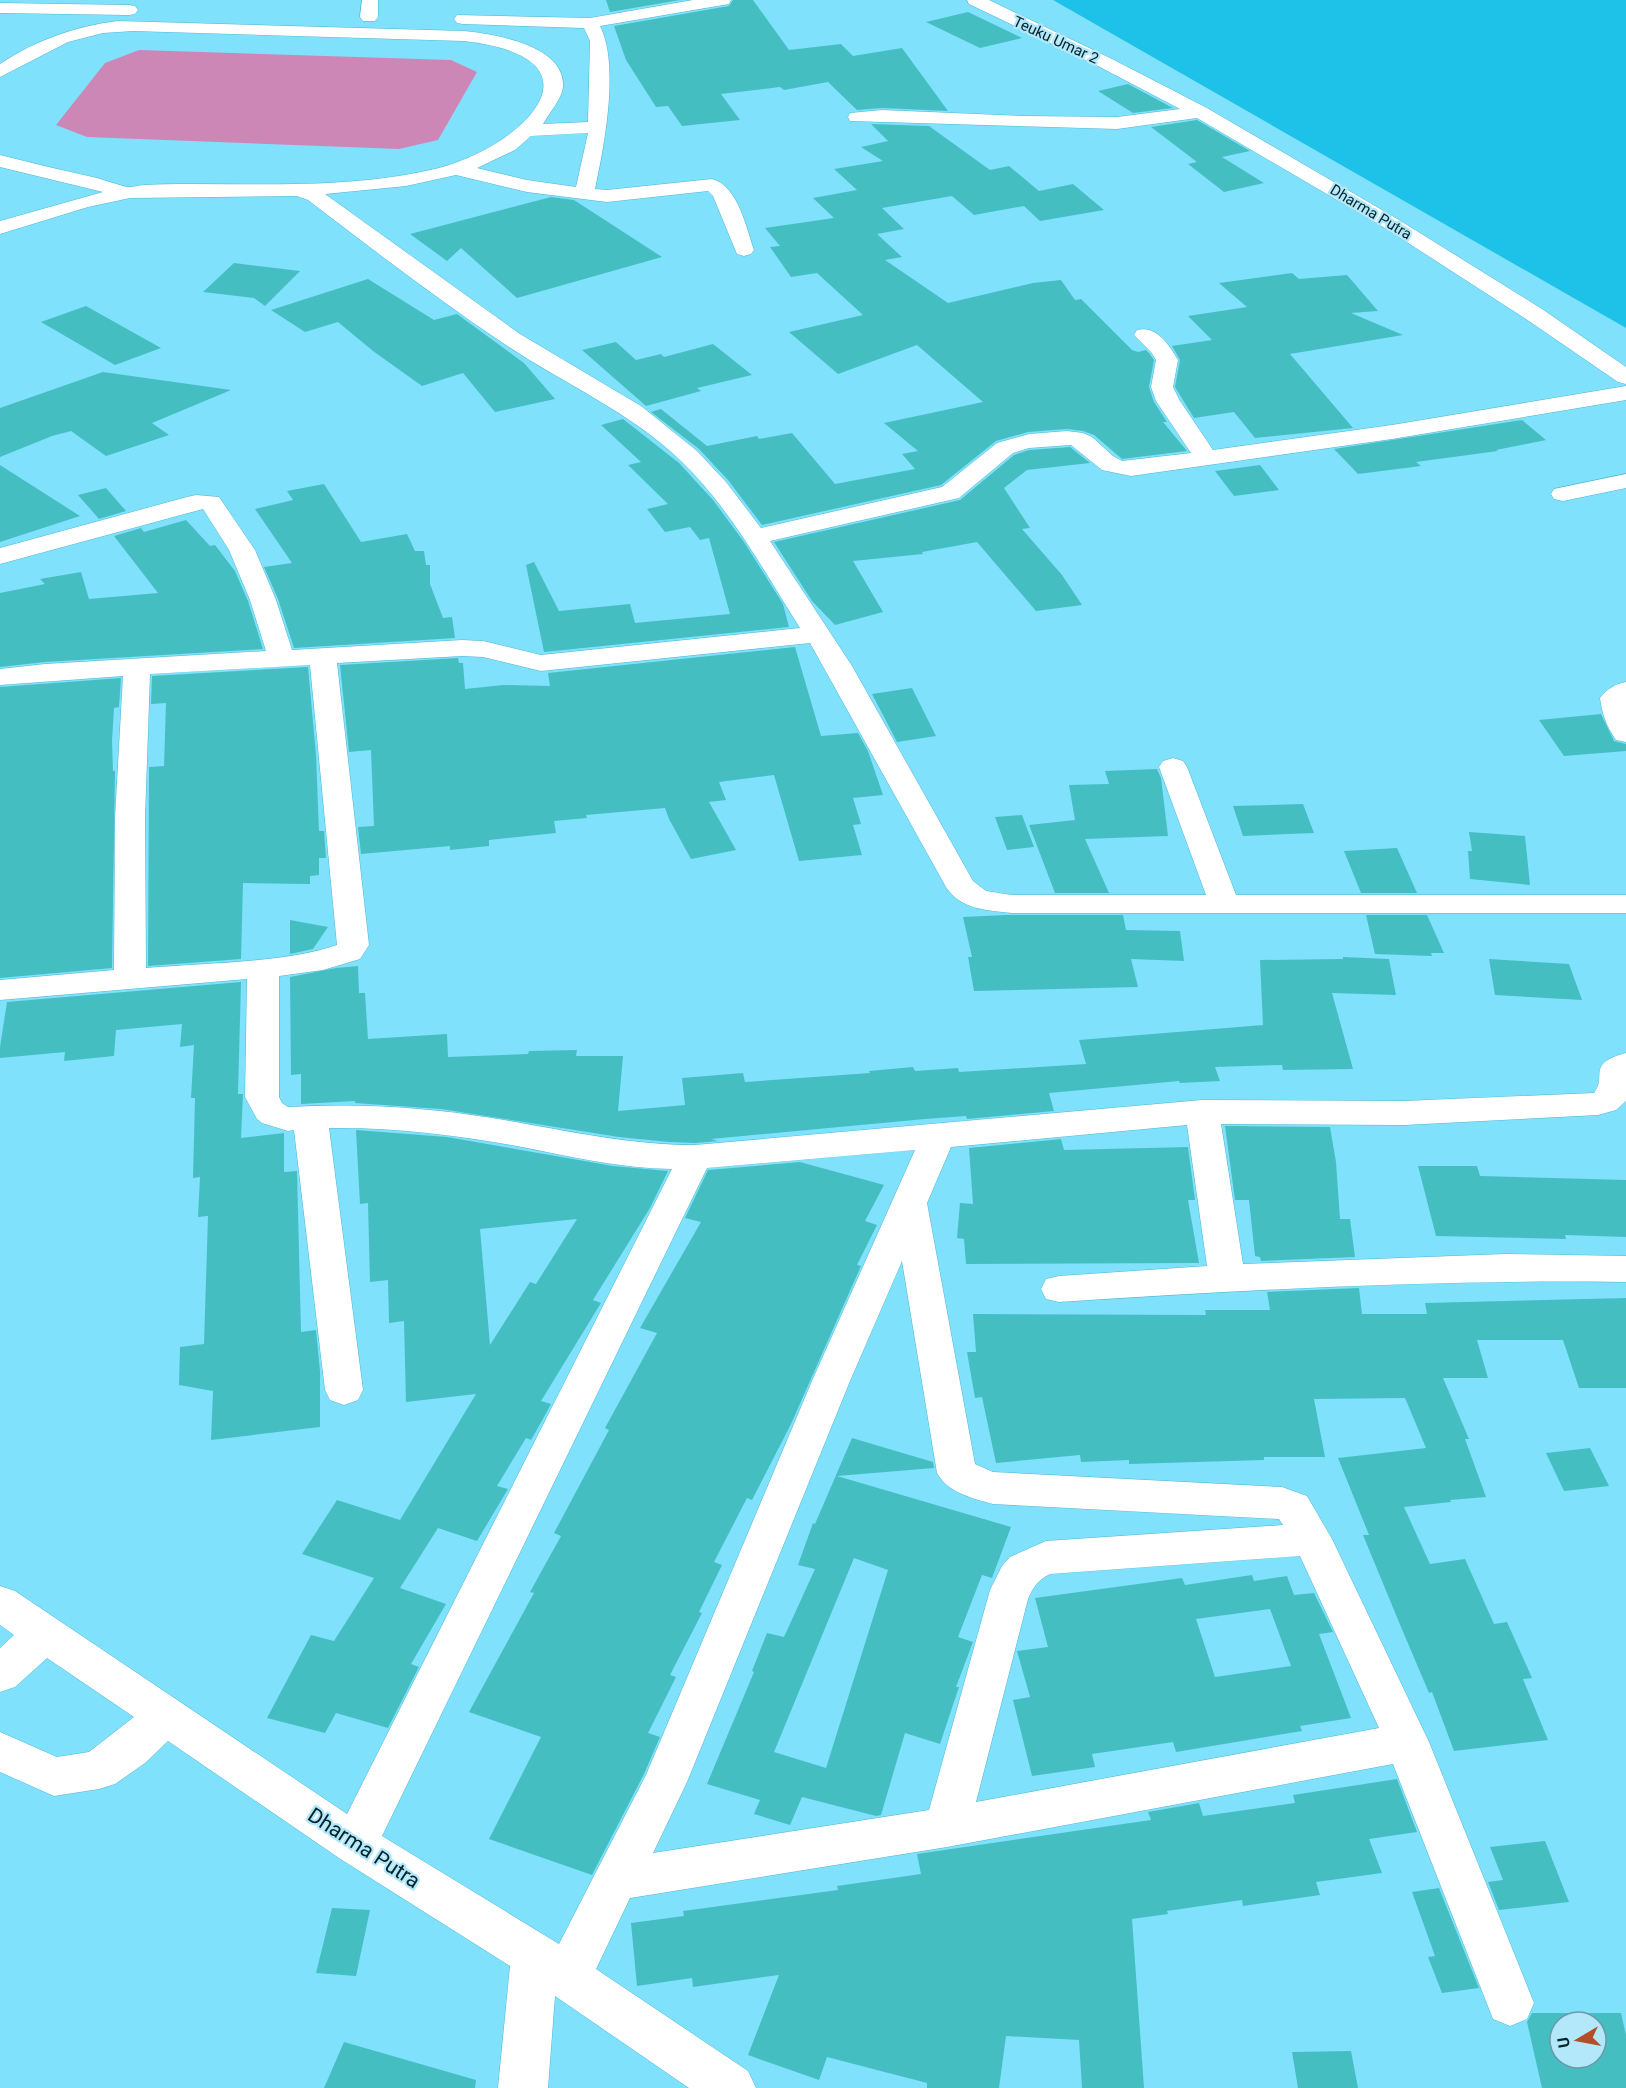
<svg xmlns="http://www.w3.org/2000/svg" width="1626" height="2088" viewBox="0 0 1626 2088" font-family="Roboto,sans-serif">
<rect width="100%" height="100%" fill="#80e1fd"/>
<!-- green -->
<path fill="#cd87b7" d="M139,50L451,60L477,72L438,140L399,149L87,137L56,125L105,63Z"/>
<!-- water -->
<path fill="#1ec1e7" d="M1053,0H1626V328Z"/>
<!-- building -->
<path fill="#45bec2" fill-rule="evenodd" d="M606,0H680L610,12Z
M733,0H753L789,50L841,44L853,56L902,48L948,111L882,108L857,110L828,82L784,90L780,87L721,94L740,120L682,126L668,106L656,107L626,60L614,26L729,6Z
M968,12L1022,38L980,48L926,22Z
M1128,84L1173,108L1133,113L1098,91Z
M1197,120L1250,151L1222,157L1264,183L1224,192L1188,164L1214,158L1197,162L1151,127Z
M871,124L929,126L990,170L1009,166L1039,191L1073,184L1104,210L1040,221L1024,206L974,215L952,196L882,208L904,229L877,234L902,257L885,260L948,303L1033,283L1061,280L1075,300L1081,299L1132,350L1138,352L1146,350L1149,353L1154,360L1149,387L1154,402L1167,422H1163L1187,451L1122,459L1094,435L1083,431L1067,429L1028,432L996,441L941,485L762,525L728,480L699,449L651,412L661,409L707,446L757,436L759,439L792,433L835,484L915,469L902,454L918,451L884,423L983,402L917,345L838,374L789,332L863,315L817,273L791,277L770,247L780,246L765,228L834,218L813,198L857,190L834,169L883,161L861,147L888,141Z
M551,197L574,200L662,257L517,298L461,248L447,261L410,234Z
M234,263L300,271L265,306L254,298L203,292Z
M1292,273L1299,279L1347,275L1378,311L1351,313L1403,335L1290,354L1353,428L1255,438L1234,412L1194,418L1175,387L1180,360L1172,346L1212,340L1188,316L1247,307L1219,283Z
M368,279L434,320L457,314L524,363L555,399L495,412L463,373L422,386L373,351L338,322L305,332L271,310Z
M86,306L161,348L115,365L41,322Z
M616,342L636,360L661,354L664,357L713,344L752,375L697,388L701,391L646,406L582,350Z
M103,372L231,390L152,423L169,435L106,456L71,431L52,436L0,457V408Z
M623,419L679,463L713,500L744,542L783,604L789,627L544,652L526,565L534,562L559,611L630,604L635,623L730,614L709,538L700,540L690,527L665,532L647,509L668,504L628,465L641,462L601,425Z
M1522,420L1546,440L1496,450L1498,451L1416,462L1421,466L1358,474L1334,449Z
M1070,447L1090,463L1027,470L1004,488L1030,528L1022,529L1062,575L1082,605L1036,611L977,542L922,552L923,554L853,561L883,612L835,625L812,601L774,542L960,500L1014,455L1029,450Z
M0,465L80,516L0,542Z
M1260,465L1279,490L1234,496L1215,471Z
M324,484L361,542L407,534L415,551H424L426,565H430V584L443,618L452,617L455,638L294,648L278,599L264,567L292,563L255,509L293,500L287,491Z
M106,488L126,511L99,519L78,495Z
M186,520L210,546L215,545L235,571L248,601L263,649L45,662L0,667V593L45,584L40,579L81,572L89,599L158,593L114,536L141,528L144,532Z
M795,647L821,736L858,733L868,751L883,795L853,798L861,824L853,825L862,855L799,861L774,775L719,782L726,800L709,802L736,850L691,859L669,819L665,808L586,815L587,818L554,821L556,833L489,840V846L450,850V846L361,854L358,827L374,826L371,750L349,752L340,665L458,658L459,663H463L465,689L503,685L550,686L548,673Z
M308,667L316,755L319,831H324L326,858H319V875L310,876V884L243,883L241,959L148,966L149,767L164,766L166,703L151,704L152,676Z
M121,678L119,707L114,708L112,741L113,771H115L112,968L0,978V687Z
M912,688L936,736L897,742L872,694Z
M1601,714L1614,741L1626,744V751L1564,756L1539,720Z
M1157,769L1161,778L1168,836L1085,839L1109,893H1055L1029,825L1075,820L1069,785L1109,784L1105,771Z
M1303,804L1314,833L1243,836L1233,806Z
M1022,815L1034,847L1007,850L995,817Z
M1469,832L1525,836L1530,885L1470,879L1468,851H1472Z
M1397,848L1417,893H1361L1344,851Z
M1006,915H1123L1126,930L1180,931L1184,961L1131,959L1138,987L974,991L968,957H972L963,917Z
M1366,915H1427L1444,953H1431L1432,956L1375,954Z
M290,920L328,927L313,949L290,954Z
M1343,957L1389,959L1396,995L1332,993L1353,1069L1283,1070L1282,1065L1215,1067L1220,1081L1180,1083L1179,1081L1049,1093L1054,1111L967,1119L966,1116L925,1119L711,1139L718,1141L695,1143L669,1142L619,1137L441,1109L355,1103V1101L301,1104V1074L291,1075L290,977L336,968L358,966L359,993H365L368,1039L447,1034L448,1057L528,1054L529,1051L577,1050L576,1056H623L618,1111L685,1105L682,1078L743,1073L745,1082L870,1073L869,1071L913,1067L915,1071L958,1068L959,1072L1086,1064L1079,1040L1263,1025L1260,960L1343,959Z
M1489,959L1569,964L1582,1000L1495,995Z
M241,982L238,1094H243L241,1138L284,1133V1172L297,1171L301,1332L316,1330L320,1371V1427L211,1440L213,1391L179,1385L180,1347L204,1344L208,1216L198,1217L200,1177L193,1178L195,1098H191L194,1045L180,1047L182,1024L116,1030L114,1056L64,1061L65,1052L0,1058V1047L7,1002Z
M1225,1126L1330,1127L1336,1162L1340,1219H1350L1355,1257L1261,1261L1260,1257L1255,1256L1249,1200H1235Z
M356,1130L447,1137L613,1166L668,1171L650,1208L593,1300L601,1303L541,1401L551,1404L544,1417L531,1440L526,1438L497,1486L508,1489L477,1541L438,1528L400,1588L446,1604L411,1664L419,1667L388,1728L336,1713L325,1733L267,1718L311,1635L334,1641L374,1578L302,1554L337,1500L400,1520L476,1394L406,1402L404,1321L389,1323L388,1280L370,1282L368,1203L360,1204ZM577,1219L536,1284L530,1282L490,1345L480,1229Z
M1061,1139L1064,1150L1188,1147L1195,1200H1188L1199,1263L966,1264L964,1239L957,1238L960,1203L973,1204L969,1148Z
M800,1162L884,1185L865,1221L877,1225L857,1265L861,1266L791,1424L752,1500L747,1498L714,1562L722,1565L699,1612L702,1613L670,1675L676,1677L648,1733L660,1737L644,1774L592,1875L489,1839L541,1737L469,1712L534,1593L530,1592L561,1536L554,1533L609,1430L605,1428L657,1333L640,1328L701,1222L685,1218L708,1170Z
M1418,1166H1477L1480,1176L1626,1180V1237L1565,1235L1566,1239L1436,1236Z
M1359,1288L1362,1314H1427L1425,1303L1626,1298V1388H1579L1563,1340H1477L1488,1378H1443L1469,1439H1465L1486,1497L1450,1500L1451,1502L1404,1507L1430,1564L1465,1559L1494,1624L1507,1622L1532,1678L1523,1679L1548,1740L1454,1751L1432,1692L1429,1693L1401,1627L1363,1535H1369L1338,1458L1426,1448L1405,1398L1314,1399L1325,1457H1264V1460L1129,1464V1460L1081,1462L1080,1455L996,1463L982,1397L975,1398L967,1352H976L973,1314L1206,1315L1205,1310H1270L1267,1292Z
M852,1438L933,1462L934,1468L837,1476L1011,1527L992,1578L982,1575L958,1637L973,1642L956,1687H959L940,1744L905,1733L881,1815L876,1816L802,1797L790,1825L754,1814L760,1800L707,1784L754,1672L752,1671L767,1633L784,1637L815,1569L798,1565L813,1523L815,1524ZM854,1558L888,1570L826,1768L774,1752Z
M1590,1448L1609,1486L1564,1491L1546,1453Z
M1252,1575L1254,1581L1287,1576L1294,1595L1314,1593L1333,1632L1319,1634L1351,1718L1300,1726L1302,1731L1176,1752L1173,1742L1092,1754L1095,1767L1032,1776L1013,1700L1030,1697L1017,1651L1048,1647L1035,1598L1182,1578L1185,1585ZM1270,1609L1291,1666L1215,1677L1196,1619Z
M1397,1779L1417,1832L1369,1839L1382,1873L1316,1882L1320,1895L1243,1906L1242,1900L1167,1911L1168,1914L1132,1919L1144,2088H1082L1079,2040L1006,2036L999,2088H927V2083L827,2057L819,2080L748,2055L779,1975L693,1987L692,1978L637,1986L631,1923L684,1916L683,1911L838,1890L837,1886L921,1874L917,1854L1151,1820L1148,1812L1199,1803L1203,1816L1295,1803L1293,1795Z
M1545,1841L1569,1902L1499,1910L1488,1882L1503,1880L1490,1847Z
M1439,1888L1479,1988L1442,1993L1428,1957L1435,1956L1412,1892Z
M332,1908L370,1910L356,1976L316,1973Z
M1532,2013H1621L1626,2035V2088H1542L1527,2022ZM1560,2022H1596V2058H1560Z
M344,2042L476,2080L475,2088H324Z
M1351,2051L1358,2088H1298L1292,2052Z"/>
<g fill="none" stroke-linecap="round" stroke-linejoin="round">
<!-- minor casing -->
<g stroke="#53b5d0" stroke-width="1">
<path id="minor" d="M362,0H378V17L375,21H363L360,17Z
M693,0H731L729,4L723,5L600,26C620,65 604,147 595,189L607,190L712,179C738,186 746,227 754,250L751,254L744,256L737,254L713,196L708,191L607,202L527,192L456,175L406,186L325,194L520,334L641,406L697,451L726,482L761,528L942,487L997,443L1029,434L1067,431L1083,433L1092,437L1113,456L1122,461L1191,453L1156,401L1151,387L1156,360L1151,352L1134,335L1137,330C1157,325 1169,345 1178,360L1173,387L1180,401L1213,450L1392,425L1626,386V400L1392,439L1131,476L1102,470L1071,445L1029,448L1013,453L959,498L770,541L852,666L973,881L986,891L1012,895H1206L1159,767L1163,761L1173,758L1183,761L1187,767L1236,895H1626V913H1012C987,910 961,910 946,887L810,643L541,671L483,657L462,656L337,663L369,945L360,959L323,970L279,976V1097L282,1103L288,1107C356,1103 424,1107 492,1118C560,1129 626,1145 695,1145L1202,1100L1404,1101L1594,1093C1608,1076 1585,1064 1626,1053V1101L1616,1110L1598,1115L1404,1125L1221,1124L1243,1264L1505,1254L1626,1256V1282C1437,1279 1248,1290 1059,1302L1046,1299L1041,1289L1046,1279L1059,1276L1207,1266L1187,1125L951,1147L927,1203L975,1464L993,1472L1282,1487L1307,1496L1332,1539L1429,1742L1534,2003L1527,2019L1510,2026L1493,2019L1393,1764L947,1847L630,1898L596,1969L748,2071L756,2088H689L555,1996L548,2088H498L510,1966L339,1858L168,1741L145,1763L115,1784L99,1789L54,1796L0,1772V1732L57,1757L89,1752L134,1717L47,1658L15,1687L0,1692V1648L14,1635L0,1625V1586L15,1591L347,1814L672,1169C619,1168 568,1156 517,1146C455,1135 392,1127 329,1128L363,1390L358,1400L344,1405L330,1400L325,1390L294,1130L288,1131L262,1123L257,1119L245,1097L247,979L0,1000V980L114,970L115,818L123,676L0,685V669L45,664L266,651L250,600L229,550L203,509L0,564V548L187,497L196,495L219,497L255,550L276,600L292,650L462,640L483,641L541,655L800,628C764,571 730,508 681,461C629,411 562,383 503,343C436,298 372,249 308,200L297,196L130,198L88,207L0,234V221L103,192L0,167V155C32,163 65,171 97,178C107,181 119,185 127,187C132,188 140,185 145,185C160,184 175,184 190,184C272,184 358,188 439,168C525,145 611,58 464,41L133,31L103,33L68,42L0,77V64C36,40 76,26 118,21L464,31C493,34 566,45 563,87C562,99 549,113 543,124L588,122L590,41L584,28L463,24L457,23L454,19L457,15L590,18ZM588,133L576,187L527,180L477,168L515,150L531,136ZM310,665L337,945C285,963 203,963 146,968L145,818L150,674ZM915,1150L812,1381L646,1775L559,1944L382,1836L707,1168ZM902,1261L937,1473C948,1493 972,1498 993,1504L1279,1519L1283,1525L1046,1541L1010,1557L1002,1566L990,1590L929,1810L653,1853L687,1782L850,1381ZM1300,1556L1379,1728L976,1802L1028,1599C1033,1587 1038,1580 1050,1574Z
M967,0H989L1112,59L1207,108L1399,220L1542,309L1626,367V384L1618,382L1526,319L1385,228L1197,118L1117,129L850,121L848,117L850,113L882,110L1022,116L1117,117L1180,109L1100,67L969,4Z
M0,3L129,5L135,6L138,10L135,14L129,15L0,13Z
M1626,474V488L1563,501L1554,499L1551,494L1554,489Z
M1626,682V742L1616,740C1607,727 1602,714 1600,698C1607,689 1615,684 1626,682Z"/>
</g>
<!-- minor -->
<use href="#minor" fill="#fff" fill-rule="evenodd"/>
</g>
<g text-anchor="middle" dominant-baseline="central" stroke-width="4.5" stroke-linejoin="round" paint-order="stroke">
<!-- far-street labels -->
<g font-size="15" fill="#03232b" stroke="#b2e8f9">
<text transform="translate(1056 40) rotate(25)">Teuku Umar 2</text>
<text transform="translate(1371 212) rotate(31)">Dharma Putra</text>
</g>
<!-- near-street labels -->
<g font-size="21" fill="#03232b" stroke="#b2e8f9">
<text transform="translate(364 1848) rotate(33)">Dharma Putra</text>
</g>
</g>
<!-- north arrow -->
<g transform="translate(1578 2040) rotate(260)"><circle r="28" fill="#b2e8f9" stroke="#6c99a7" stroke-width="1.5"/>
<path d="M0-4.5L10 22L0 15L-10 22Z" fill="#b54d29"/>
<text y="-9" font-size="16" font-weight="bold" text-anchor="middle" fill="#03232b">U</text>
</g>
</svg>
